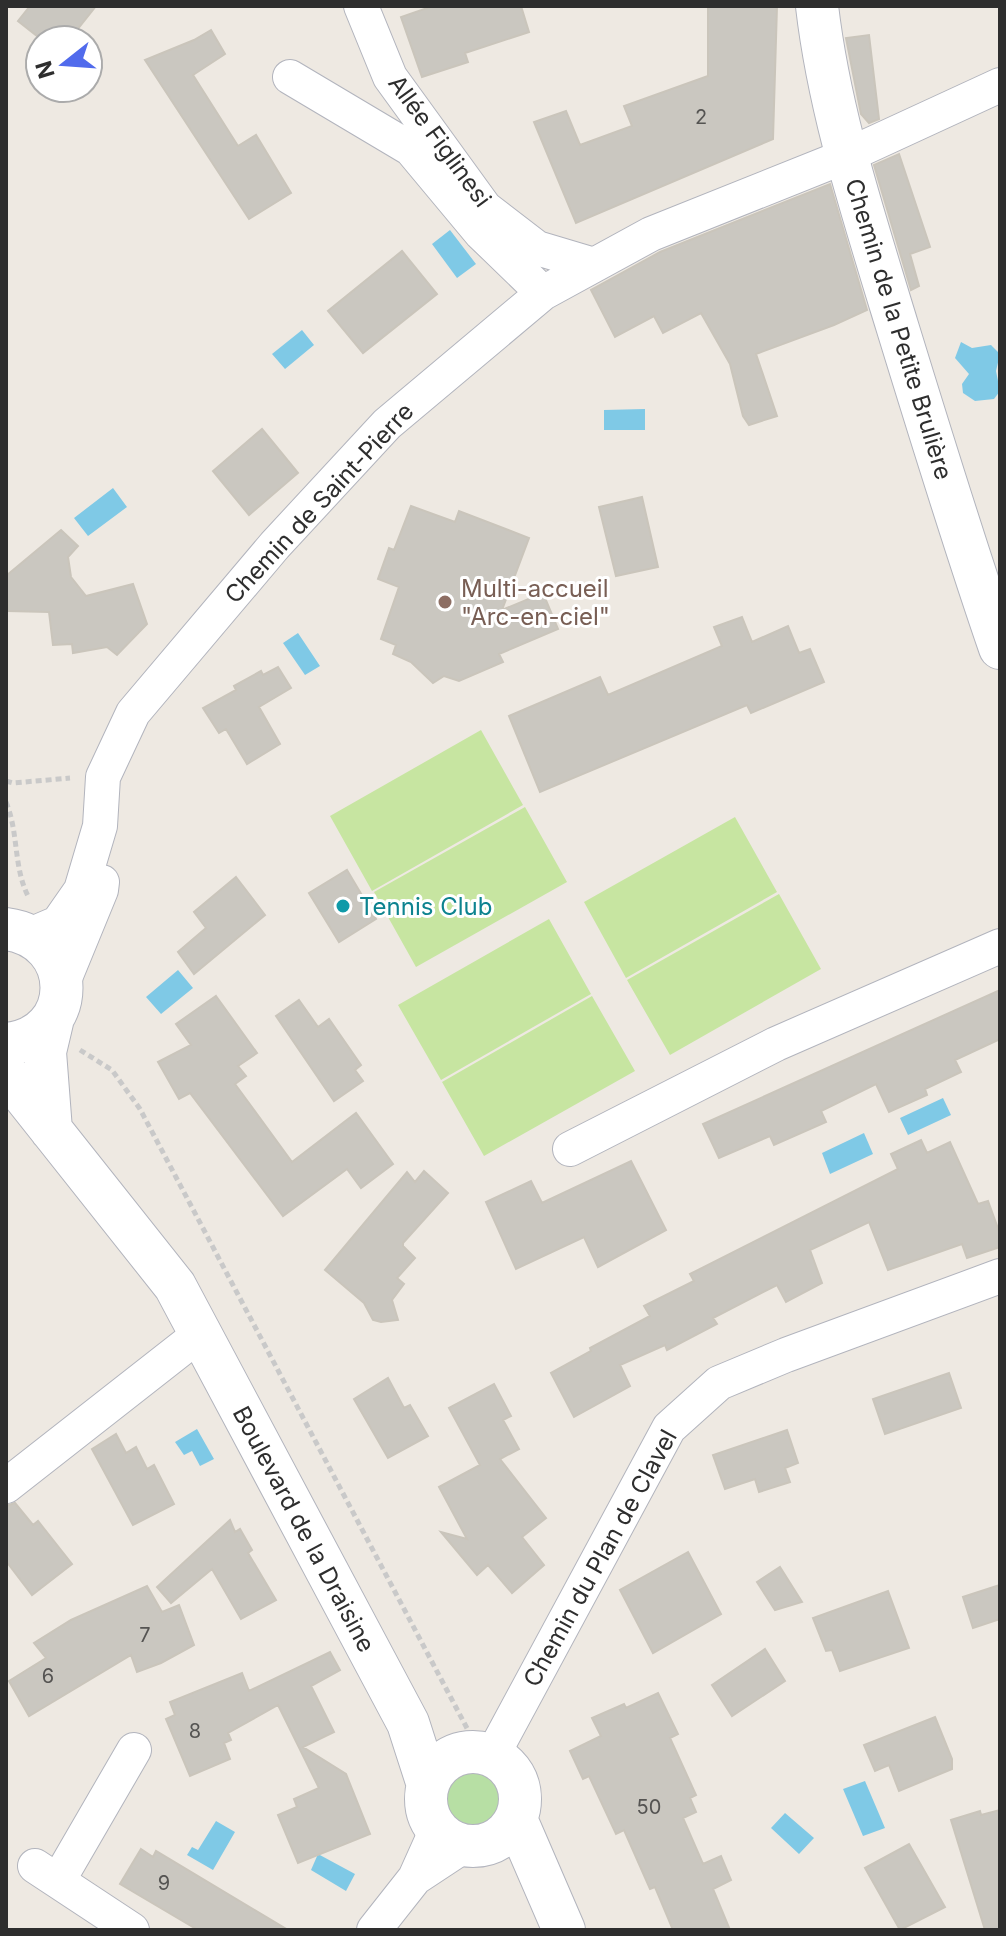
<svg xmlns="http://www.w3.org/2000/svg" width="1006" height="1936" viewBox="0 0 1006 1936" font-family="Inter,sans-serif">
<rect width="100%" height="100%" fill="#eee9e2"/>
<!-- green -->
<path fill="#b7dfa4" d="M447 1799a26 26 0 1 1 52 0a26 26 0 1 1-52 0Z"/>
<!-- pitch -->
<path fill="#c7e5a1" d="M481,730L523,805L372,891L330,816Z
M525,807L567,882L416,967L374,892Z
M735,817L777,892L626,978L584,902Z
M779,894L821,969L670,1055L627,980Z
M549,919L591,994L441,1080L398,1005Z
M592,996L635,1071L484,1156L442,1082Z"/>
<!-- water -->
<path fill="#7fc9e6" d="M450,230L476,264L457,278L432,244Z
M302,330L314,345L285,369L272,354Z
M961,342L972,348L991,345L1000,354L996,371L1000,391L994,399L975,401L963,393L962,384L969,374L955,358Z
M645,409V430H604V410Z
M113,488L127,507L88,536L74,518Z
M298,633L320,666L305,675L283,643Z
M178,970L193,988L161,1014L146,997Z
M943,1098L951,1115L908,1135L900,1118Z
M864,1133L873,1154L830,1174L822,1153Z
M197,1429L214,1459L200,1466L192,1451L184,1455L175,1442Z
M865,1781L885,1828L863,1836L843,1789Z
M785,1813L814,1838L799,1854L771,1828Z
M216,1821L235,1832L213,1870L187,1855L192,1847L198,1850Z
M318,1854L355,1874L346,1891L311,1870Z"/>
<!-- building -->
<path fill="#cac7c0" stroke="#cac5bb" stroke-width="2" d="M30,6H96L69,40H42L18,21Z
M433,6H521L529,32L465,53L468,62L422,77L401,17Z
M708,6H777L773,139L576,223L534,122L566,111L580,145L632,126L624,106L708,76Z
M211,30L225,54L193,75L238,146L256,135L291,193L249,219L145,60L194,40Z
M869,35L879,119L869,123L861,114L846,38Z
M899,154L930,247L910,254L919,286L911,290L874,165Z
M830,184L867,310L834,325L756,354L777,416L749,425L743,416L730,364L701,313L663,333L654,316L615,337L591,290L660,252Z
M402,251L437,294L363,353L328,311Z
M262,429L298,473L249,515L213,471Z
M642,497L658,567L616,576L599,507Z
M411,506L455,522L459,511L529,538L502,610L543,593L558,629L499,654L503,662L459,681L444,676L433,683L411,662L393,654L396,645L381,639L399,587L378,579L389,548L394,550Z
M61,530L78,546L68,557L71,577L86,596L133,584L147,624L117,655L107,647L73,653L72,644L53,645L49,612L8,611L6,576Z
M742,617L752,642L788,626L799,653L810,649L824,682L751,713L747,705L540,792L509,716L600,677L608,695L722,646L714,627Z
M278,667L291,688L259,707L280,744L247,764L226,729L219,733L203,708L236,690L234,686L261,671L263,675Z
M347,870L376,919L339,942L309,893Z
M236,877L265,915L194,974L178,952L206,928L194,912Z
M1000,990V1039L955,1060L961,1072L925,1089L927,1095L889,1112L876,1084L821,1111L826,1122L774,1145L770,1136L719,1158L703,1124Z
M216,996L257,1053L238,1066L246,1076L235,1084L292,1162L356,1113L393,1164L361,1188L347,1169L283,1216L190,1093L179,1099L158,1062L191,1045L176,1024Z
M299,1000L318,1027L329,1019L361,1065L355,1070L363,1081L334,1101L276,1016Z
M921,1140L927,1153L950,1142L978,1204L988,1201L1000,1234V1247L967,1258L962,1244L888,1270L869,1222L810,1250L822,1283L786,1302L777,1285L713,1318L717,1324L667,1350L665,1345L620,1365L630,1386L574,1417L551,1373L591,1351L590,1348L650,1316L644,1306L694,1281L690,1274L898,1169L891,1154Z
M631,1161L666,1230L598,1267L584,1237L516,1269L486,1202L531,1181L542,1203Z
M424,1171L448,1193L403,1243V1246L415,1258L397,1278L404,1284L392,1300L398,1320L381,1322L373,1320L364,1303L325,1270L407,1172L415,1182Z
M949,1373L961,1408L885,1434L873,1399Z
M388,1378L404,1408L410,1405L428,1436L388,1458L354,1399Z
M494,1384L511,1416L503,1420L519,1449L500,1459L546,1518L522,1537L544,1565L512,1593L488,1565L477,1575L441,1532L467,1539L439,1487L480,1465L449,1408Z
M787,1430L798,1463L785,1468L790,1482L759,1492L755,1479L725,1489L713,1455Z
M116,1434L126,1453L136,1447L147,1469L154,1465L174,1504L133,1525L92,1449Z
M15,1503L33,1525L38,1521L72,1564L32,1595L6,1561V1506Z
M230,1520L235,1532L240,1529L252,1550L248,1553L276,1600L241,1619L212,1569L171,1603L157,1587Z
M688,1552L721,1614L653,1653L620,1590Z
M780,1567L802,1602L775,1610L757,1582Z
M1000,1585V1619L973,1628L963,1597Z
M147,1586L162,1612L179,1605L194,1645L161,1663L137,1672L131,1655L29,1716L9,1681L46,1658L34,1643L71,1620Z
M888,1591L909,1648L840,1671L832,1650L826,1651L813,1618Z
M765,1649L785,1681L732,1716L712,1685Z
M330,1652L340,1670L311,1686L334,1732L303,1747L346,1774L370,1834L298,1863L278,1815L297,1807L294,1799L319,1788L278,1705L228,1733L231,1740L224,1743L230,1759L190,1776L166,1719L175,1715L170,1702L242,1673L249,1691Z
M658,1693L678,1734L670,1738L696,1795L690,1798L696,1812L683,1818L703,1864L721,1856L731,1880L713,1889L730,1930H673L655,1887L650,1889L624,1830L616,1834L589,1776L583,1779L570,1751L601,1736L592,1718L624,1704L626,1708Z
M935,1717L952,1759V1769L899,1791L889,1765L875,1771L864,1745Z
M1000,1810V1930H985L951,1820L980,1811L981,1815Z
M909,1844L945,1907L900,1930L865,1868Z
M141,1849L153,1857L156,1851L288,1930H198L120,1884Z"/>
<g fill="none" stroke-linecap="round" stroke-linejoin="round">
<!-- minor casing -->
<g stroke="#b2b4bd" stroke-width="36">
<path id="minor" d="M361,6L390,77L485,208L537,248L594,265
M290,77L411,149L481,233L543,293
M30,935L58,923L81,890L100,826L103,777L133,713L275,545L387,424L543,293L651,234L846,156L1000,85
M62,985L101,890L102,882
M570,1149L776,1044L1000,946
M6,1486L200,1334
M492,1756L669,1428L719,1383L786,1355L1000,1276
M35,1866L132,1930
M415,1878L465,1845
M58,1881L134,1750
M374,1930L415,1878L437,1829"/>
</g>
<!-- tertiary casing -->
<g stroke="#b2b4bd" stroke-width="44">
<path id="tertiary" d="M817,6C829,109 861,207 891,306C926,420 961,535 1000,648
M6,929C80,939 80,1037 6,1044
M6,1073L175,1286L408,1723L428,1785
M51,1130L45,1052L53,1018
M426 1799a47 47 0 1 1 94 0a47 47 0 1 1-94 0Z
M516,1819L564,1930"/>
</g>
<!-- path -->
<path stroke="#c9c9c9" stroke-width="5" stroke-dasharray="6 4" stroke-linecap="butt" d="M6,781L13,783L70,778
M6,802C19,833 13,868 29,898
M80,1050L112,1070L140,1109L469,1732"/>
<!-- minor -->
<use href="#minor" stroke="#fff" stroke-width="34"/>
<!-- tertiary -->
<use href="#tertiary" stroke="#fff" stroke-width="42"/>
</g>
<!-- markers -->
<circle fill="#8d6e63" stroke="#fff" stroke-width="3" cx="445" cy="602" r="8"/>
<circle fill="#0f9aa8" stroke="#fff" stroke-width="3" cx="343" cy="906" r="8"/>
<g text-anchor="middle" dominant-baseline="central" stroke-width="6" stroke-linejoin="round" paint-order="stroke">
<!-- number labels -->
<g font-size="20" fill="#555452">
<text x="701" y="117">2</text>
<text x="145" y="1635">7</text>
<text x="48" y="1676">6</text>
<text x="195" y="1731">8</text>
<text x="649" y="1807">50</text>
<text x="164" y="1883">9</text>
</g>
<!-- street labels -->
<g font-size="24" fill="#2e2e2e" stroke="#fff">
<text transform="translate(440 141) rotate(54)">Allée Figlinesi</text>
<text transform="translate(899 329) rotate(73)">Chemin de la Petite Brulière</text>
<text transform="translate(319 503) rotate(-47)">Chemin de Saint-Pierre</text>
<text transform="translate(304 1529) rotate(62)">Boulevard de la Draisine</text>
<text transform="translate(600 1558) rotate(-61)">Chemin du Plan de Clavel</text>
</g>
<!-- education labels -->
<g font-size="24" fill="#785e54" stroke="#fff" text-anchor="start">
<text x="461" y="588">Multi-accueil<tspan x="461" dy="28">"Arc-en-ciel"</tspan></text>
</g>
<!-- culture labels -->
<g font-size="24" fill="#0d838f" stroke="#fff" text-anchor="start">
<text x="359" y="906">Tennis Club</text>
</g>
</g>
<!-- border -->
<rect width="1006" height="1936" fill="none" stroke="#2e2e2e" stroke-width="16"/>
<!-- north arrow -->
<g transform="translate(64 64) rotate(253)"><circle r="38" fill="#ffffff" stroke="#ababab" stroke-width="2"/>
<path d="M0-6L14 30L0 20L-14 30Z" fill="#516bec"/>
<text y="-12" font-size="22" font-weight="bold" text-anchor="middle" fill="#2e2e2e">N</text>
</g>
</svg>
